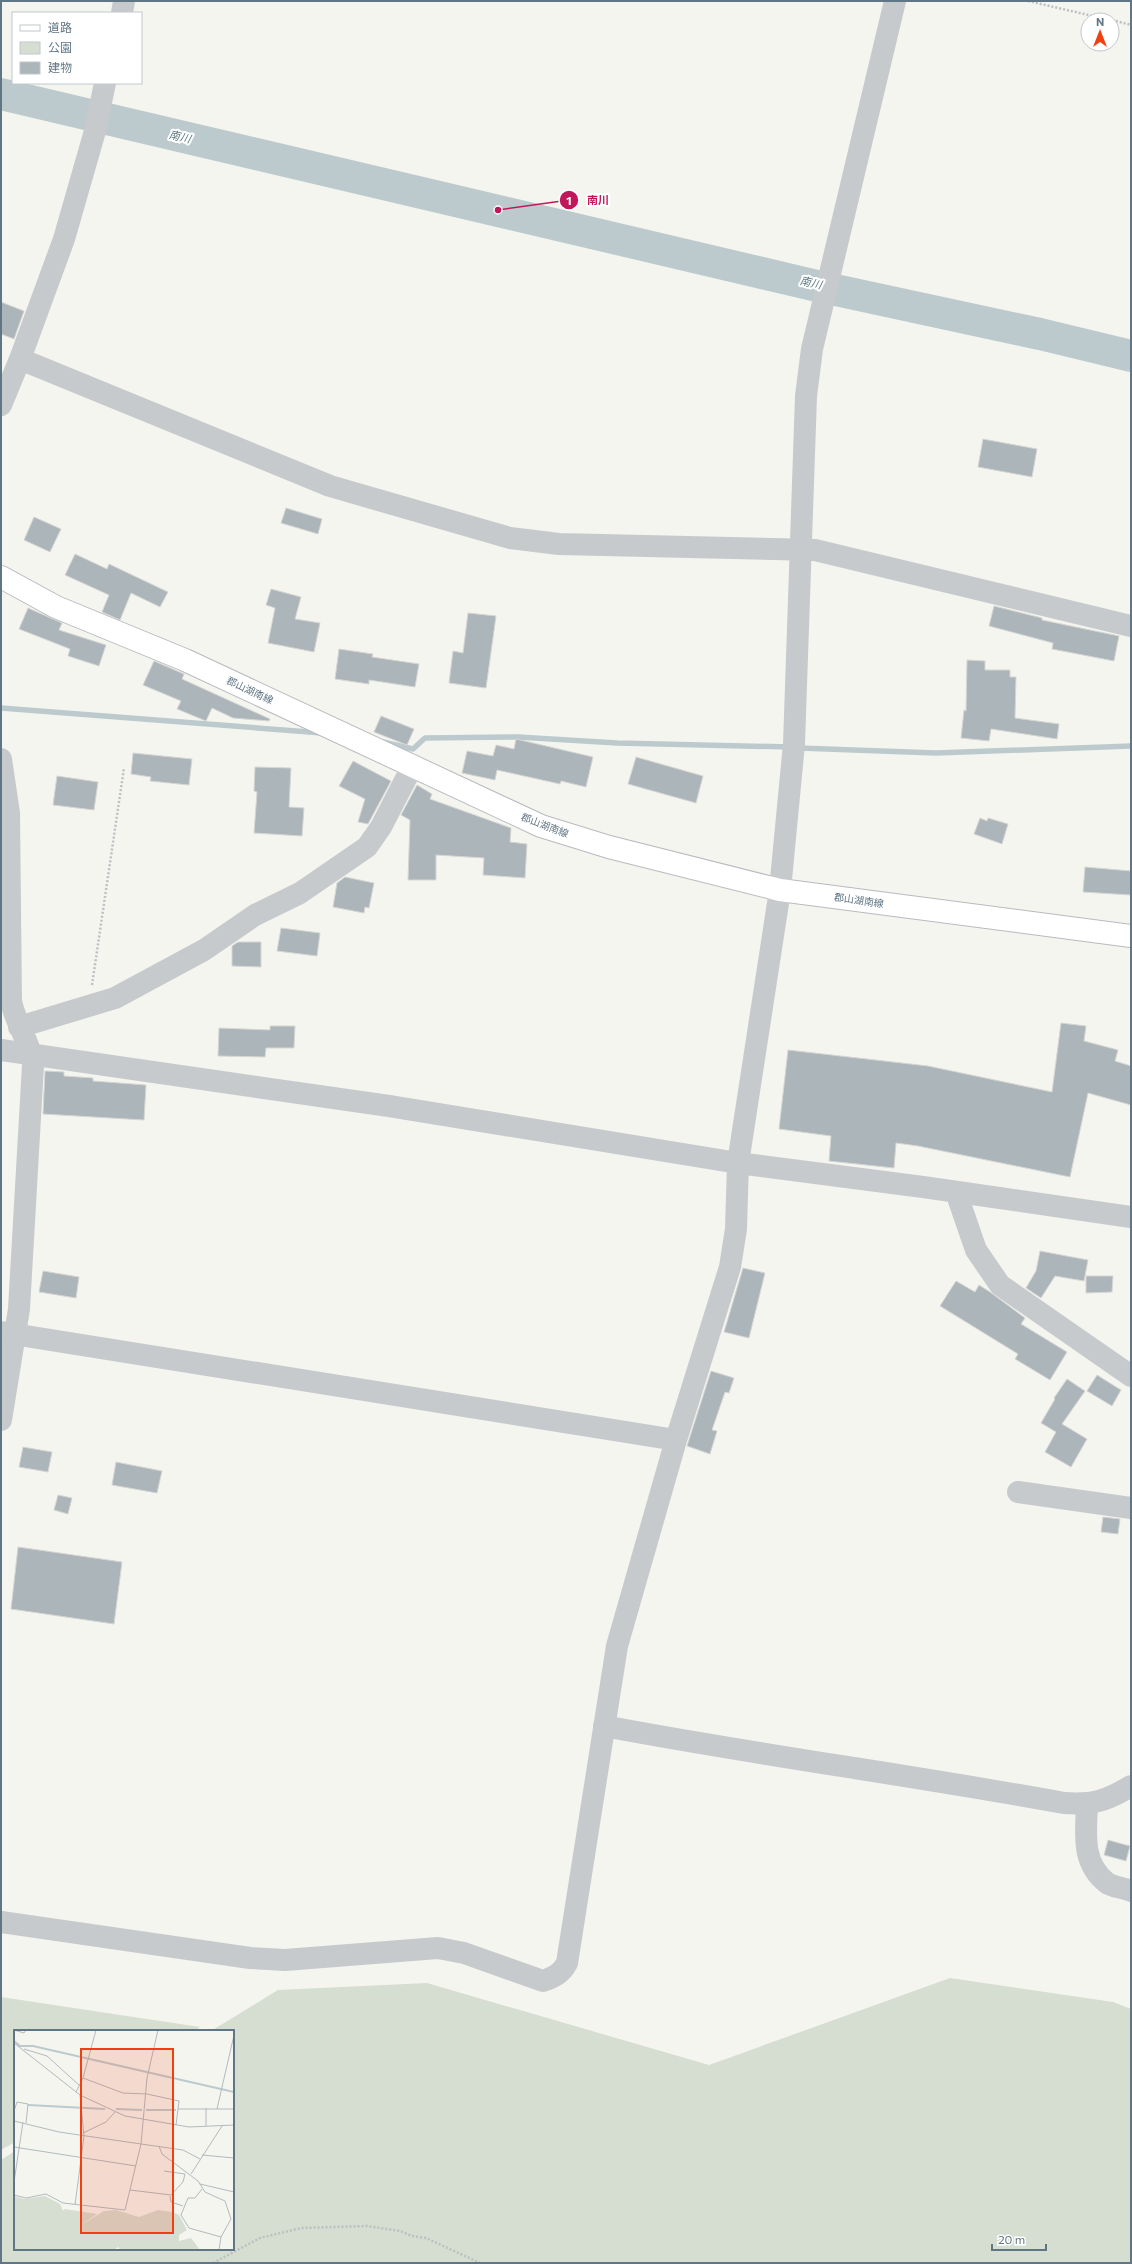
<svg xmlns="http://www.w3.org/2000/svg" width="1132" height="2264" viewBox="0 0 1132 2264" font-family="Commissioner,'Noto Sans JP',sans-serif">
<rect width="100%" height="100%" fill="#f5f5f0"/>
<!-- green -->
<path fill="#d6ddd1" d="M950,1978L1113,2002L1131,2009V2263H1V2160L15,2151V2249H233V2031H211L278,1990L427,1983L709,2065Z
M1,1997L200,2027L194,2031H15V2142L1,2150Z"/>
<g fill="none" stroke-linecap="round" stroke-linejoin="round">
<!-- stream -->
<path stroke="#bccace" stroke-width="5.5" d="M1,708L322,733
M383,742L413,749L425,738L518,737L617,743L790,747
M799,748L936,753L1131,746"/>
<!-- river -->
<path stroke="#bccace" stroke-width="32" d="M1,94L817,286L1040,334L1131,356"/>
</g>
<!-- building -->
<path fill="#acb5ba" stroke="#d6d6d3" d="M1,302L24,311L14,339L1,334Z
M983,439L1037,449L1032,477L978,467Z
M286,508L322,519L318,534L281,523Z
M34,517L61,529L50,552L24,540Z
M75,554L107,569L109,564L168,592L160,607L131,593L120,620L102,612L109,595L65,575Z
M271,589L301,597L295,619L320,623L314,652L268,643L275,608L266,605Z
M994,606L1042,618V620L1119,636L1114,661L1052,649L1053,643L989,626Z
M28,608L62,623L59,630L106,645L99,666L68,656L70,649L19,629Z
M468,613L496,616L486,688L449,683L453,651L463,653Z
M339,649L373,654L372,657L419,664L415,687L369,680V684L335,679Z
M967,660L985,661V670H1010V677H1016L1015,718L1059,724L1057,739L991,729L989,741L961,738L964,710L966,711Z
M154,661L184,674L182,679L270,719L269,721L233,718L212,708L206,721L177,709L181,701L143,685Z
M381,716L414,729L407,745L374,732Z
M516,739L593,757L586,787L561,781L560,784L497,770L495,780L462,773L467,751L493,756L496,745L514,749Z
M133,753L192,759L189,785L150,781L151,777L131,774Z
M636,757L703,776L696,803L628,784Z
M353,761L391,781L368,824L358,822L365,799L339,786Z
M255,767L291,768L289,807L304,808L302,836L254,833L257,792L254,791Z
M57,776L98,782L94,810L53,805Z
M417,785L432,794L430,799L511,828L510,842L527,844L525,878L483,875L484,858L436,855V880H408L410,820L401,815Z
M980,818L987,821L988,818L1008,824L1002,844L974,834Z
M1085,867L1131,871V895L1083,892Z
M345,877L374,883L369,908L365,907L364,913L333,907L337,883Z
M281,928L320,933L317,956L277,951Z
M238,942H261V967L232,966V946Z
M1061,1023L1086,1026L1084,1041L1118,1050L1115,1061L1131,1066V1105L1088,1093L1070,1177L918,1146L896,1143L894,1168L829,1161L831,1136L779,1129L788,1050L928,1066L1052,1092Z
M270,1026H295L294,1048H266L265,1057L218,1056L219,1028L270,1030Z
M45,1071L64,1072V1076L93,1078V1081L146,1085L144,1120L43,1114Z
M1040,1251L1088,1260L1084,1281L1055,1276L1041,1298L1026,1288L1036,1271Z
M743,1268L765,1273L749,1338L724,1332Z
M43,1271L79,1277L76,1298L39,1292Z
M1086,1276H1113L1112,1292L1086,1293Z
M956,1281L975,1292L979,1285L990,1292L1025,1318L1021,1324L1067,1352L1050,1380L1015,1359L1018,1354L940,1306Z
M711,1371L734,1378L729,1393L725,1392L712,1430L717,1431L710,1454L687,1446Z
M1097,1375L1121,1390L1112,1406L1087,1391Z
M1067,1379L1085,1391L1062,1424L1087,1439L1071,1467L1045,1452L1056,1432L1041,1423L1055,1399L1054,1398Z
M23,1447L52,1452L48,1472L19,1467Z
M116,1462L162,1471L157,1493L112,1485Z
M58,1495L72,1498L68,1514L54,1510Z
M1103,1517L1120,1519L1118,1534L1101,1532Z
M18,1547L122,1562L114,1624L11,1609Z
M1108,1840L1130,1846L1126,1861L1104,1855Z"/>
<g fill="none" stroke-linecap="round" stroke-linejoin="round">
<!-- major casing -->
<g stroke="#b7bbbf" stroke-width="24">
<path id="major" d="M1,577L56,607L185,660L541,826L609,847L780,890L1131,936"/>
</g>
<!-- path -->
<path stroke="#bdc0c2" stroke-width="2.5" stroke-dasharray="2 2" stroke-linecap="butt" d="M1028,1L1110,20
M1112,20L1131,25
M92,985L124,768
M213,2263L260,2238L301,2228L367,2226L400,2231L412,2236L426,2238L480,2263"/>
<!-- minor -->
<path stroke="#c7cacd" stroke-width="22" d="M122,13L124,1
M20,359L64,239L95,131L105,83
M1,405L20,359L330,486L510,538L559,544L815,550L1131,626
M1,759L9,813L11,1001C15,1023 31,1043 33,1065L19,1309L1,1420
M19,1027L115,998L204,950L255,915L300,893L367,847L381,827L413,765
M1,1050L389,1106L738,1163L780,890L794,744L806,396L812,349L895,1
M956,1192L976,1250L1000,1285L1131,1376
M1,1332L676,1440
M1018,1492L1131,1508
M604,1726C757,1755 911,1775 1064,1803C1093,1805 1106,1801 1131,1786
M1087,1805C1086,1833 1081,1863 1107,1883C1113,1887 1124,1888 1131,1891
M1,1922L250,1958L285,1960L438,1948L464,1953L543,1981C554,1977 561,1974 567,1963L617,1646L676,1440L730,1267L736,1229L738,1163L923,1187L1131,1217"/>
<!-- major -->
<use href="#major" stroke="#fff" stroke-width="22"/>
</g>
<g text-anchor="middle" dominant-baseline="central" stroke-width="4" stroke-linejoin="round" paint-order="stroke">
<!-- street labels -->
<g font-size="10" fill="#617685" stroke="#fff">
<text transform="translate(250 690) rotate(25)">郡山湖南線</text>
<text transform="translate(545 825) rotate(21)">郡山湖南線</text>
<text transform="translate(859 900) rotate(8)">郡山湖南線</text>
</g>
<!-- water labels -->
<g font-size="11" font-style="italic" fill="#5c7982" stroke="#fff">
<text transform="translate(180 136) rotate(13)">南川</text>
<text transform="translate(811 282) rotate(13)">南川</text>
</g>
</g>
<!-- overview -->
<g transform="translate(14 2030)">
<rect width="220" height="220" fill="#f5f5f0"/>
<path d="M0,166L10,169L31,166L46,174L49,181L51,179L83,184L67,195L90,181L102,180L125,187L144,180L158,182L165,185L173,200L165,205V211L177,208L186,220H107L104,217L100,220H0Z" fill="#d6ddd1"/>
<path fill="none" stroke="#bccace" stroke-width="2" d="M0,11L6,16H19L220,62M14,75L91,79M102,79L128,80M132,80H162"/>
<path fill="none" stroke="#b1babf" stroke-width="1" d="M0,0L10,3L12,0M0,13L66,65L111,86L175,97L220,95M10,19L33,26L66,56M69,48L82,0M62,62L69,48L109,63L133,64L165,71L162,95M164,79H220M203,79L220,5M0,81L3,72L14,74L12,93M0,91L45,102L127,114L133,48L144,0M192,96V78M69,103L92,92L101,82M145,116L148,124L184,151L191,162L211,171L217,189L207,207L205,220M0,117L122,136M188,125L220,128M150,141L171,144M177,144L208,96M0,152L9,92M186,154L220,162M188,159L181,168H174L167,185L175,198L207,207M116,160L157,165L169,152L171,144M0,165L12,168L32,164L49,173L111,180L127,114L169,120L186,129M156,166L157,172L169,176M61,175L70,106L66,65"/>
<path fill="#f33e12" fill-opacity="0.15" stroke="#f33e12" stroke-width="2" d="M67,19H159V203H67Z"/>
<rect width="220" height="220" fill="none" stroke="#617685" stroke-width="2"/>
</g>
<!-- callouts -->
<path fill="none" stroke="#c2185b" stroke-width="1.5" d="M498 210L569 200"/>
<g fill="#c2185b" stroke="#fff" stroke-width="1.5">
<circle cx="498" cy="210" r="4"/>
<circle cx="569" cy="200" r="10"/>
</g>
<g font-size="12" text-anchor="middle" font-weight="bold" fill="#fff">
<text x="569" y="205">1</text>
</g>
<g font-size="11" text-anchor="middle" font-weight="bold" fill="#c2185b" stroke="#fff" stroke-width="4" stroke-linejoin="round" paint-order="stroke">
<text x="598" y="204">南川</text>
</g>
<!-- border -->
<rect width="1132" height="2264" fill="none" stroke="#617685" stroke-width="4"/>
<!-- legend -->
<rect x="12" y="12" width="130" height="72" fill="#ffffff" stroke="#c0c8ce"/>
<rect x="20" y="25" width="20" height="6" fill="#ffffff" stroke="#c0c8ce"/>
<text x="48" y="32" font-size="12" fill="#617685">道路</text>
<rect x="20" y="42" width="20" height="12" fill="#d6ddd1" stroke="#c0c8ce"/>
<text x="48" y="52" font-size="12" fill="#617685">公園</text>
<rect x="20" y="62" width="20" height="12" fill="#acb5ba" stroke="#c0c8ce"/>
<text x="48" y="72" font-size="12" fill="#617685">建物</text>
<!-- north arrow -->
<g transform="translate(1100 32)"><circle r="19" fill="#ffffff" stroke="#c0c8ce"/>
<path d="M0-3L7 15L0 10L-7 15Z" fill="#f33e12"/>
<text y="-6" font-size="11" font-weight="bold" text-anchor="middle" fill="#617685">N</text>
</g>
<!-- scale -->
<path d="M992 2244v6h54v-6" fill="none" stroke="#617685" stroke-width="2"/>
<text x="998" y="2244" font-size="12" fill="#617685" stroke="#ffffff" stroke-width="3" paint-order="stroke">20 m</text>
</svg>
